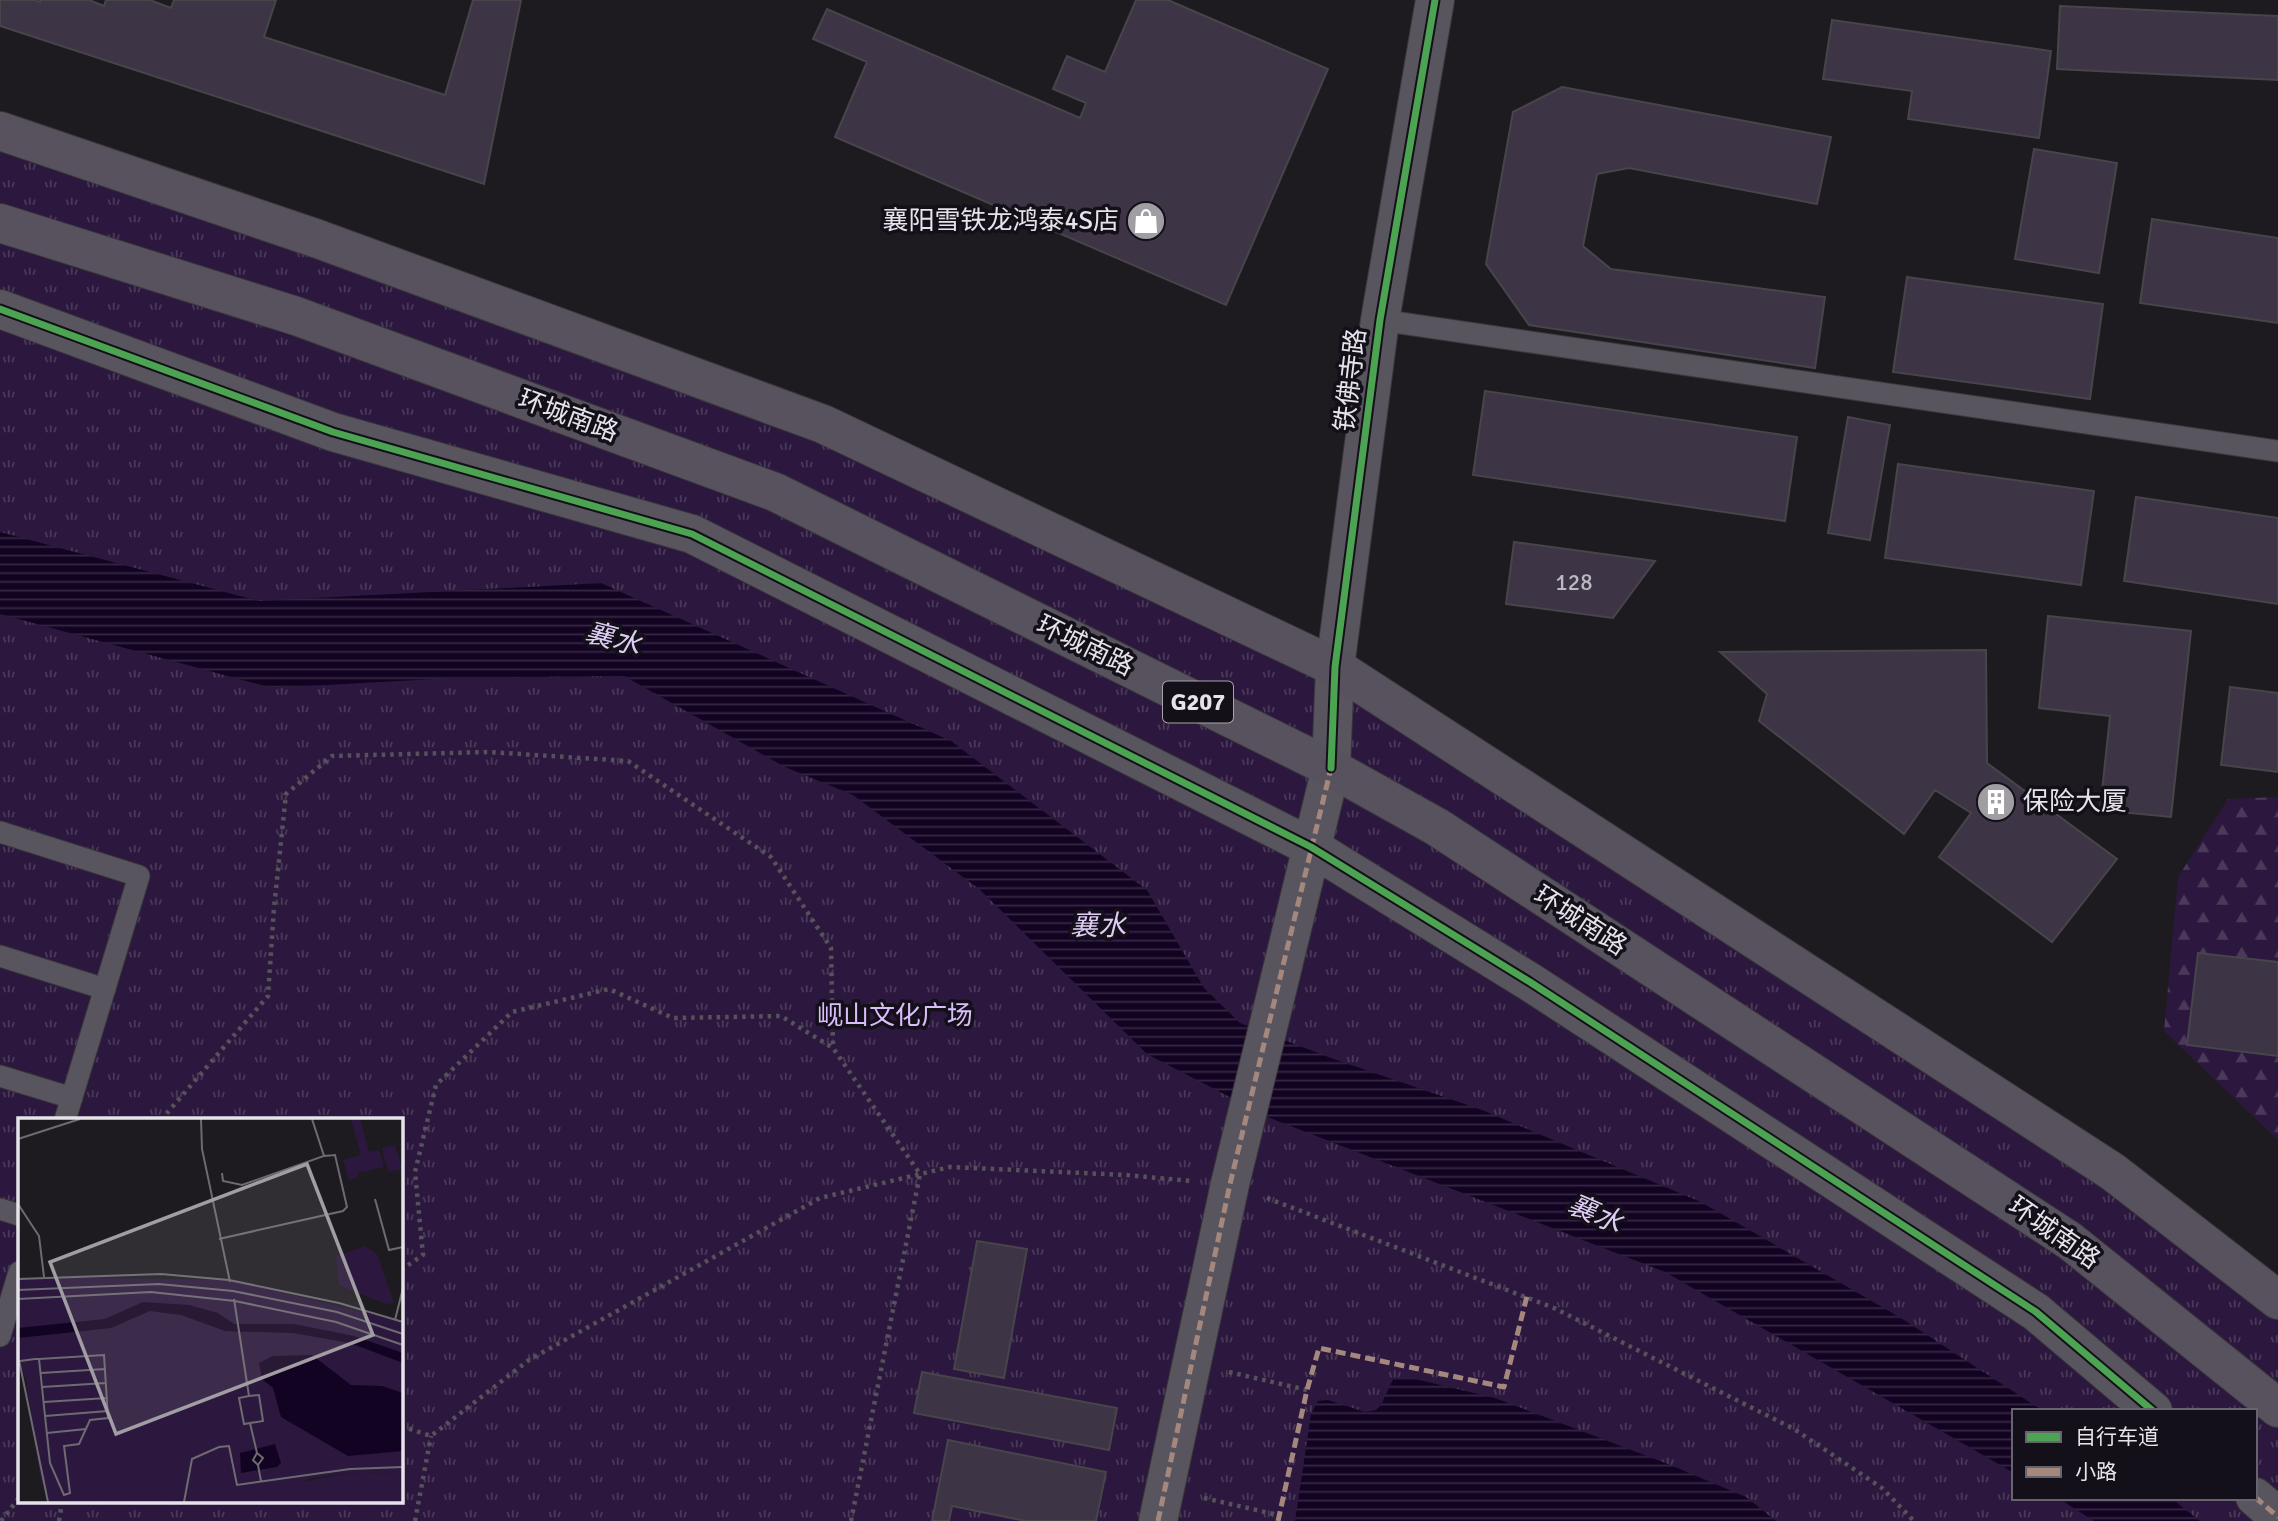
<svg xmlns="http://www.w3.org/2000/svg" width="2278" height="1521" viewBox="0 0 2278 1521" font-family="Signika,'Noto Sans SC',sans-serif">
<defs>
<pattern id="forest-firs" width="22" height="20" patternUnits="userSpaceOnUse" patternTransform="scale(1.75)"><rect width="22" height="20" fill="#2c183e"/><path d="M5 1l3.5 6h-7zM16 11l3.5 6h-7z" fill="#4b395a"/></pattern>
<pattern id="park-tufts" width="24" height="20" patternUnits="userSpaceOnUse" patternTransform="scale(1.75)"><rect width="24" height="20" fill="#2c183e"/><path d="M3 7l-1-3M5 7V3M7 7l1-3M15 17l-1-3M17 17v-4M19 17l1-3" fill="none" stroke="#4b395a"/></pattern>
<pattern id="water-rules" width="6" height="5" patternUnits="userSpaceOnUse" patternTransform="scale(1.75)"><rect width="6" height="5" fill="#130322"/><path d="M0 2.5h6" fill="none" stroke="#352842"/></pattern>
</defs>
<rect width="100%" height="100%" fill="#1d1b20"/>
<!-- forest -->
<path fill="url(#forest-firs)" d="M2278,797V1140L2164,1031L2178,877L2228,799Z"/>
<!-- park -->
<path fill="url(#park-tufts)" fill-rule="evenodd" d="M0,131L823,424L1335,667L2278,1300V1521H0ZM19,1120H401V1502H19ZM2014,1411H2255V1498H2014Z"/>
<!-- water -->
<path fill="url(#water-rules)" d="M0,532L259,601L601,583L951,741L1147,890L1204,988L1240,1023L1331,1058L1482,1110L1701,1202L1901,1318L2043,1411H2014V1473L1665,1272L1270,1118L1147,1054L979,889L853,795L785,767L624,676L454,678L272,688L0,614Z
M1411,1378L1495,1398L1668,1464L1746,1497L1776,1521H1295L1311,1414L1318,1401L1328,1400L1365,1412L1376,1410L1381,1405L1393,1379Z
M2058,1498H2171L2200,1521H2094Z"/>
<!-- building -->
<path fill="#3d3545" stroke="#47454a" stroke-width="2" d="M0,0H33L40,2V0H89L104,6L106,0H150L171,8L174,0H276L264,37L445,95L473,0H521L484,184L0,26Z
M1136,0H1168L1328,69L1226,305L835,137L867,62L813,39L827,9L1080,118L1086,103L1053,89L1067,56L1105,72Z
M2060,6L2278,16V80L2057,69Z
M1832,20L2051,51L2039,138L1908,119L1912,91L1823,79Z
M1562,87L1831,137L1817,204L1629,168L1597,174L1583,246L1611,269L1825,297L1815,368L1529,325L1486,264L1513,112Z
M2034,149L2117,163L2099,273L2015,259Z
M2152,219L2278,238V323L2140,303Z
M1907,277L2103,304L2090,399L1893,372Z
M1485,391L1797,437L1785,521L1473,475Z
M1848,417L1890,425L1870,540L1828,533Z
M1898,464L2094,491L2081,585L1885,558Z
M2136,497L2278,518V604L2124,581Z
M1514,542L1655,561L1613,618L1506,604Z
M2048,616L2191,631L2171,817L2100,810L2110,716L2039,708Z
M1986,650L1987,763L2117,859L2052,942L1939,857L1971,813L1935,790L1904,834L1759,721L1767,694L1720,652Z
M2230,687L2278,693V772L2221,765Z
M2198,953L2278,962V1056L2187,1045Z
M977,1241L1027,1249L1004,1378L954,1369Z
M922,1372L1117,1408L1109,1450L914,1413Z
M948,1440L1106,1472L1096,1521H1026L952,1506L949,1521H932Z"/>
<g fill="none" stroke-linecap="round" stroke-linejoin="round">
<!-- lane casing -->
<g stroke="#39383b" stroke-width="23">
<path id="lane" d="M1380,320L2278,451
M0,832L139,876L65,1120
M0,956L105,989
M0,1076L72,1098
M0,1209L19,1215
M0,1336L19,1272"/>
</g>
<!-- street casing -->
<g stroke="#39383b" stroke-width="40">
<path id="street" d="M0,309L333,432L692,534L1311,847L1530,982L2036,1312L2153,1411
M2255,1497L2278,1517
M1158,1521L1230,1184L1331,768L1335,667L1380,320L1435,0"/>
</g>
<!-- highway casing -->
<g stroke="#39383b" stroke-width="40">
<path id="highway" d="M0,131L318,239L823,424L1335,667L2113,1172L2278,1300
M0,223L296,316L775,492L1331,768L1437,827L2070,1241L2278,1408"/>
</g>
<!-- path -->
<path stroke="#56525a" stroke-width="4.5" stroke-dasharray="3.5 5" stroke-linecap="butt" d="M161,1120L268,996L274,908L286,794L332,756L489,752L628,761L771,857L831,948L833,1047
M1267,1198L1554,1308L1794,1429L1882,1488L1914,1521
M401,1270L423,1255L415,1172L436,1085L512,1012L609,989L673,1018L781,1016L833,1048L920,1174L851,1521
M1229,1372L1307,1390
M401,1426L431,1436L529,1360L820,1198L950,1167L1126,1175L1191,1181
M1204,1498L1278,1515
M1,1521L19,1498
M59,1521L62,1502
M415,1521L431,1436"/>
<!-- lane -->
<use href="#lane" stroke="#59555f" stroke-width="21"/>
<!-- street -->
<use href="#street" stroke="#59555f" stroke-width="38"/>
<!-- highway -->
<use href="#highway" stroke="#58525e" stroke-width="38"/>
<!-- quiet -->
<path stroke="#a5887d" stroke-width="5" stroke-dasharray="10 5" stroke-linecap="butt" d="M2255,1497L2278,1517
M1158,1521L1230,1184L1331,768
M1278,1521L1307,1390L1319,1348L1504,1387L1527,1296"/>
<!-- cycleway casing -->
<g stroke="#141019" stroke-width="11">
<path id="cycleway" d="M0,309L333,432L692,534L1311,847L1530,982L2036,1312L2153,1411
M1331,768L1335,667L1380,320L1435,0"/>
</g>
<!-- cycleway -->
<use href="#cycleway" stroke="#4ca352" stroke-width="7"/>
</g>
<!-- icons -->
<defs>
<g id="shop-disc" transform="scale(2.0125)"><circle r="9.5" fill="#a09da3" stroke="#141019"/><path d="M-5-2.5h2.3a2.7 3.5 0 0 1 5.4 0H5L5.5 6h-11ZM-1.5-2.5h3a1.5 2.3 0 0 0-3 0Z" fill="#fff"/></g>
<g id="building-disc" transform="scale(2.0125)"><circle r="9.5" fill="#a09da3" stroke="#141019"/><path d="M-4-6H4V6H1V3H-1V6H-4ZM-2.5-4.3h1.7v1.8h-1.7ZM.8-4.3h1.7v1.8H.8ZM-2.5-1h1.7V.8h-1.7ZM.8-1h1.7V.8H.8Z" fill="#fff"/></g>
</defs>
<g fill-rule="evenodd">
<use href="#shop-disc" x="1146" y="221"/>
<use href="#building-disc" x="1996" y="802"/>
</g>
<g text-anchor="middle" dominant-baseline="central" stroke-width="7" stroke-linejoin="round" paint-order="stroke">
<!-- number labels -->
<g font-size="23" fill="#bcb8c1">
<text x="1574" y="582">128</text>
</g>
<!-- shield labels -->
<rect fill="#141019" stroke="#a7a4ab" stroke-width="2" x="1163" y="681.5" width="70" height="41" rx="5"/>
<g font-size="24" font-weight="bold" fill="#e6e3ea">
<text x="1198" y="702">G207</text>
</g>
<!-- poi labels -->
<g font-size="26" fill="#e6e3ea" stroke="#141019" text-anchor="end">
<text x="1119" y="221">襄阳雪铁龙鸿泰4S店</text>
<text x="2023" y="802" text-anchor="start">保险大厦</text>
</g>
<!-- street labels -->
<g font-size="26" fill="#e6e3ea" stroke="#141019">
<text transform="translate(1351 380) rotate(-83)">铁佛寺路</text>
<text transform="translate(568 416) rotate(20)">环城南路</text>
<text transform="translate(1085 646) rotate(26)">环城南路</text>
<text transform="translate(1580 921) rotate(33)">环城南路</text>
<text transform="translate(2054 1233) rotate(35)">环城南路</text>
</g>
<!-- park labels -->
<g font-size="26" fill="#d9bdfa" stroke="#141019">
<text x="895" y="1016">岘山文化广场</text>
</g>
<!-- water labels -->
<g font-size="28" font-style="italic" fill="#dfccf6" stroke="#141019">
<text transform="translate(613 639) rotate(15)">襄水</text>
<text x="1098" y="926">襄水</text>
<text transform="translate(1595 1214) rotate(23)">襄水</text>
</g>
</g>
<!-- overview -->
<g transform="translate(18 1118)">
<rect width="385" height="385" fill="#1d1b20"/>
<path d="M347,128L359,136L376,185L368,186L321,167L318,138Z" fill="#2c183e"/>
<path d="M338,354L385,355V384H229L267,367Z" fill="#2c183e"/>
<path d="M333,1H342L351,34L361,32L366,49L339,55V60L331,62L325,42L343,37ZM26,159L211,162L385,204V355L338,354L294,360L229,384H30L22,358L8,262L0,241V161Z" fill="#2c183e"/>
<path d="M377,27L384,51L370,54L364,30ZM139,329L144,357L126,359L122,340L125,362L80,369L76,344L122,337V332ZM142,366L144,379L120,382L118,370ZM115,371L117,384H82L81,376Z" fill="#2c183e"/>
<path d="M125,184L171,187L200,195L216,206H276L336,218L385,235V245L332,225L275,215L207,213L163,197L132,193L93,210L0,220V210L87,201ZM294,237L333,267L364,268L385,275V333L330,338L263,299L255,270L244,261L241,245L255,238ZM257,326L263,345L259,349L223,355L222,335Z" fill="#130322"/>
<path fill="none" stroke="#6d6b71" stroke-width="2" d="M183,1L184,31L212,164M0,21L62,1M204,55L205,63L224,67L306,38L294,1M357,81L371,132L385,129M0,86L21,118L26,159M201,121L325,93L329,89L317,37L306,38M0,161L143,156L211,162L321,185L385,204M0,172L141,166L215,173L319,194L385,216M0,181L133,174L217,183L318,204L385,227M216,181L231,278L221,280L226,306L245,303L241,277L231,278M377,202L385,170M1,242L30,384M2,243L17,241H21L86,237L90,300L72,302L61,326L46,328L52,375L46,377L32,345L21,241M23,255L87,251M24,269L88,265M26,284L89,280M27,298L90,293M232,305L239,335L245,340L240,347M29,315L68,311M239,335L235,342L240,347L243,363M166,384L174,341L201,329L211,328L219,367L332,351L385,349"/>
<path fill="#a09da3" fill-opacity="0.15" stroke="#a09da3" stroke-width="3.5" d="M289,46L355,217L98,316L32,144Z"/>
<rect width="385" height="385" fill="none" stroke="#e6e3ea" stroke-width="3.5"/>
</g>
<!-- legend -->
<rect x="2012" y="1409" width="245" height="91" fill="#141019" stroke="#68646d" stroke-width="2"/>
<rect x="2026" y="1432" width="35" height="10" fill="#4ca352" stroke="#68646d" stroke-width="2"/>
<text x="2075" y="1444" font-size="21" fill="#e6e3ea">自行车道</text>
<rect x="2026" y="1467" width="35" height="10" fill="#a5887d" stroke="#68646d" stroke-width="2"/>
<text x="2075" y="1479" font-size="21" fill="#e6e3ea">小路</text>
</svg>
